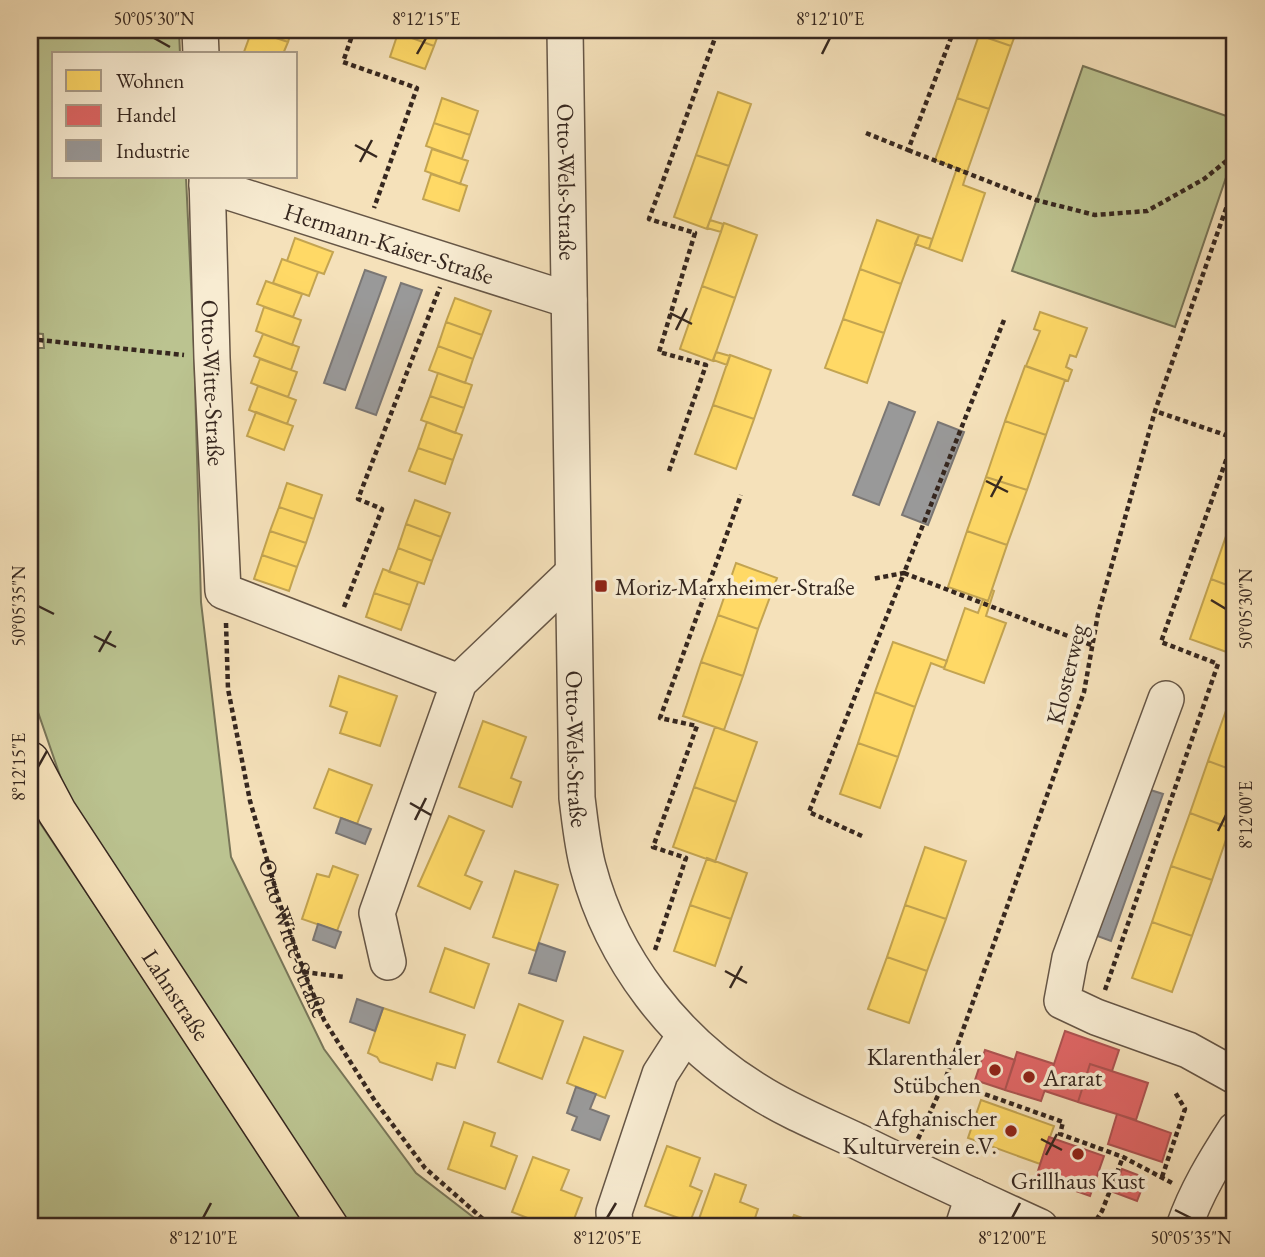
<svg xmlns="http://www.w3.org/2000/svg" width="1265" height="1257" viewBox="0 0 1265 1257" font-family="'EB Garamond',serif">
<rect width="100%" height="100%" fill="#f5e1ba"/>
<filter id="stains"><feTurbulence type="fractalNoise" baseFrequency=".00286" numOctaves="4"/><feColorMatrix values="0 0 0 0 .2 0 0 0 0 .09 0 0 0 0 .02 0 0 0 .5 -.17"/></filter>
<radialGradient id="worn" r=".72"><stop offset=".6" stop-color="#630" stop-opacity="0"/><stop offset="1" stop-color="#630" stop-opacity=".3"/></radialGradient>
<!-- green -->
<path fill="#bbc390" stroke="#787558" stroke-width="2" d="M30,30H179L180,54H54V177H186L194,348L201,602L231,857L324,1049L416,1173L486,1227H351L67,796L30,689V348H44L43,334L30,333Z
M1083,66L1235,119V151L1175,327L1012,271Z
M30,808L34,814L310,1227H30Z"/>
<!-- homes -->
<path fill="#ffd966" stroke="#c3a451" stroke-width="2" d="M252,30L288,42L283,54H249L244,52Z
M254,30H292L288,42Z
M400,30H440L434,46L398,33Z
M980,30H1017L1011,46L979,35Z
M398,33L434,46L425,69L390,57Z
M979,35L1011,46L989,109L957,98Z
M718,92L751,104L729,166L696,155Z
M442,98L478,111L470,135L434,123Z
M957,98L989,109L967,172L935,160Z
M434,123L470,135L462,159L426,146Z
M432,149L468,161L460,184L425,171Z
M696,155L729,166L707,229L674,217Z
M957,168L967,172L963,185L985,193L962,261L929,249Z
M431,174L467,186L459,211L423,199Z
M710,220L723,224L721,232L707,228Z
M877,220L919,235L901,284L860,269Z
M724,223L757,235L735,298L702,286Z
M919,235L932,239L929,249L915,244Z
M295,238L333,252L324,274L287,261Z
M282,259L318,272L309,296L273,283Z
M860,269L901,284L884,333L843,319Z
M266,281L302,294L293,317L257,304Z
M702,286L735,298L713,361L680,349Z
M455,298L491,311L482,335L446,322Z
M264,307L301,320L292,345L256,331Z
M1040,312L1087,328L1076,357L1070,355L1066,367L1072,370L1068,381L1026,366L1040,331L1034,329Z
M843,319L884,333L867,383L825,368Z
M446,322L482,335L473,359L438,346Z
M263,334L299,347L291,370L254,356Z
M438,346L473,359L465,383L429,370Z
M716,352L730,356L727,365L713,360Z
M730,355L771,370L754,419L713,405Z
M260,359L297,372L288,397L251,383Z
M1025,366L1065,380L1046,435L1005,421Z
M438,373L472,385L464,408L430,396Z
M258,386L296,400L287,424L249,410Z
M430,396L464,408L455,433L421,420Z
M713,405L754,419L736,469L695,454Z
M256,412L293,426L284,450L247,436Z
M1005,421L1046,435L1027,490L986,477Z
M427,422L462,435L453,460L418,448Z
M418,448L453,460L445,484L409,471Z
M986,477L1027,490L1007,545L967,531Z
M287,483L322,495L314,519L279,507Z
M415,500L450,513L441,537L406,524Z
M279,507L314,519L306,543L270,531Z
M1231,522L1235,523V588L1211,579Z
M406,524L441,537L432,561L398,548Z
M270,531L306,543L297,567L262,555Z
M967,531L1007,545L988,601L948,587Z
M398,548L432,561L424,584L389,572Z
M262,555L297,567L289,591L254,579Z
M736,563L777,578L758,629L718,615Z
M383,569L418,582L410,605L374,593Z
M1211,579L1235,588V639L1233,645L1235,646V655L1190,639Z
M992,590L994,591L986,616L1006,623L984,683L944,669L965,608L978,613L983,599L988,601Z
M374,593L410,605L401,630L366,617Z
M718,615L758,629L743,676L701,662Z
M893,642L947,661L944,668L931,663L915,707L875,692Z
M701,662L743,676L724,730L683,716Z
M339,676L397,696L380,746L340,733L347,712L330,706Z
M1235,683V708L1228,705Z
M875,692L915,707L898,757L858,743Z
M1228,705L1235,708V771L1208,761Z
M483,721L526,737L511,778L521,782L512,807L459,787Z
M715,727L757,742L736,802L694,787Z
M858,743L898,757L880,808L840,794Z
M1208,761L1235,771V812L1230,828L1190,813Z
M329,769L372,785L357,824L314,808Z
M694,787L736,802L715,862L673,847Z
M1190,813L1230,828L1212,880L1171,866Z
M449,816L484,831L465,875L482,882L470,909L418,886Z
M925,847L966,861L946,919L905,905Z
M707,858L747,873L731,919L690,905Z
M333,866L358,875L337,931L302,919L317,874L329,877Z
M1171,866L1212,880L1192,936L1152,922Z
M515,871L558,885L536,951L493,937Z
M690,905L731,919L715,966L674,951Z
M905,905L946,919L927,971L887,957Z
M1152,922L1192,936L1172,992L1132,978Z
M445,948L489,964L474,1008L430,992Z
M887,957L927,971L909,1023L868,1009Z
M519,1004L563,1021L542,1079L498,1062Z
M383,1008L465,1035L455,1068L437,1063L432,1080L380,1062L377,1057L368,1053Z
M584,1037L623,1051L605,1098L567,1083Z
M981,1100L1054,1126L1040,1164L968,1138Z
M464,1122L495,1133L491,1146L517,1156L505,1189L448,1169Z
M667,1146L700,1158L690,1186L702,1191L690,1222L645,1206Z
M533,1157L569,1170L561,1190L582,1198L571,1227H551L512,1212Z
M715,1174L746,1185L740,1202L758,1209L752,1227H721L699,1219Z
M794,1215L826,1227H789Z"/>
<!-- shops -->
<path fill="#e06666" stroke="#ad5351" stroke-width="2" d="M1065,1031L1119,1050L1112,1071L1090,1064L1078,1102L1045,1091Z
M985,1050L1015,1060L1005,1090L975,1080Z
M1017,1052L1054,1064L1041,1101L1005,1090Z
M1090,1064L1148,1083L1136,1120L1078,1102Z
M1117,1114L1171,1133L1162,1162L1108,1144Z
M1049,1137L1104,1156L1090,1196L1036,1177Z
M1122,1169L1146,1178L1137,1201L1113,1192Z"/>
<!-- industry -->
<path fill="#999" stroke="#7b7774" stroke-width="2" d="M365,270L386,277L345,390L324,383Z
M401,283L422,290L376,415L356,408Z
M889,402L915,412L879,505L853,495Z
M938,422L964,432L928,525L902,515Z
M1141,787L1163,794L1111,941L1089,933Z
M341,818L371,829L365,844L336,833Z
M318,924L341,932L335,948L313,940Z
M539,943L565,952L556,981L529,973Z
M357,999L383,1008L375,1031L350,1022Z
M576,1087L596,1094L590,1109L609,1116L600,1140L572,1130L577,1117L567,1113Z"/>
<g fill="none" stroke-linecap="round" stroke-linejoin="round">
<!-- minor casing -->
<g stroke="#665646" stroke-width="38">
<g id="minor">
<path d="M200,30L201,54"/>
<path id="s2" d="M565,30L577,798C580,821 582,844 588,867C612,959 675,1041 757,1091C788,1111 823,1125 857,1141C917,1171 979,1199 1040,1227"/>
<path id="s3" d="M207,177L212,358L223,591L459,682"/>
<path id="s4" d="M207,185L569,300"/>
<path d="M1166,699L1070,958L1062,1001L1096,1017L1188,1050L1235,1076"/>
<path d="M388,962L377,913L459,682L573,573"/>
<path d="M615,1227L614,1212L660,1074L685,1035"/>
<path d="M963,1227L973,1196"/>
<path d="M1184,1227C1196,1192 1215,1161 1235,1130"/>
</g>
</g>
<!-- major casing -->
<g stroke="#36271f" stroke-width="41">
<g id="major">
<path id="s5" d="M30,761L57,812L329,1227"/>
</g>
</g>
<!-- path -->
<g stroke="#36271f" stroke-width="4.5" stroke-dasharray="5 3.5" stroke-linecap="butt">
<path d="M354,30L343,62L417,88L374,208"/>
<path d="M866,133L908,150L954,30"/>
<path d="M908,150L1036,200L1095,215L1147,211L1204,179L1235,154"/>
<path d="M1004,320L904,573L1094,646"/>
<path d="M30,339L184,355"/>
<path d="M669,471L706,365L659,352L695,233L649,219L715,38"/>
<path d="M344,607L382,509L358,499L440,287"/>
<path id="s1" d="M226,623L228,689L250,801L280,904L304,972L324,1020L375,1101L425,1168L492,1227"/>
<path d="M862,836L809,812L904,573L872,579"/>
<path d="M655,950L686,858L653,847L697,726L660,718L741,495"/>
<path d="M304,972L344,977"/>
<path d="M1105,990L1218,664L1161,642L1234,438L1155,411"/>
<path d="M945,1080L1063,1122L1060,1134L1123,1157L1174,1184"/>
<path d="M918,1139L945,1080L1084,692L1098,614L1155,411L1235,183"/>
<path d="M1162,1177L1185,1109L1175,1092"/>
<path d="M1092,1227L1102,1211L1123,1157"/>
</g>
<!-- minor -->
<use href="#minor" stroke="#f8ecd2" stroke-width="35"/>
<!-- major -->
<use href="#major" stroke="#f5e1ba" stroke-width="38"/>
</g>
<!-- ticks -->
<path fill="none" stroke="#36271f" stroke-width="2.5" d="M154,38L170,47M417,54L426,38M822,54L830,38M355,145L377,157M360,162L372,140M670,313L692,324M676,330L687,308M986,481L1008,492M991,497L1002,476M1211,600L1226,609M38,606L54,614M94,636L116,647M99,652L111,631M38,767L47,751M410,803L431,815M415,820L426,798M1218,831L1226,815M725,971L747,983M730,988L742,966M1041,1139L1062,1150M1046,1155L1057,1134M1175,1210L1191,1218M203,1218L211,1203M607,1218L616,1203M1012,1218L1020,1203"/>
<!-- markers -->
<g fill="#8f2418" stroke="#f8ecd2" stroke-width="2.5">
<rect x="594" y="579" width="14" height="14" rx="3.5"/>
<circle cx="995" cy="1070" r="7"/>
<circle cx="1029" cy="1077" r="7"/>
<circle cx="1011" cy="1131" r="7"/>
<circle cx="1078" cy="1154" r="7"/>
</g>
<g text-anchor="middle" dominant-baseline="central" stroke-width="7" stroke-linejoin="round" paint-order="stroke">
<!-- street labels -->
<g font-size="24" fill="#36271f" stroke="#f8ecd2">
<text stroke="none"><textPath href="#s2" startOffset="152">Otto-Wels-Straße</textPath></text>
<text stroke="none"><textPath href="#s4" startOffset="191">Hermann-Kaiser-Straße</textPath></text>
<text stroke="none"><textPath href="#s3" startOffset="206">Otto-Witte-Straße</textPath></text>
<text transform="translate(1066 674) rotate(-76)">Klosterweg</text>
<text stroke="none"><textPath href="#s2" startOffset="719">Otto-Wels-Straße</textPath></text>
<text stroke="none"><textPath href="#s1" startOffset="324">Otto-Witte-Straße</textPath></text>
<text stroke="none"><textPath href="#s5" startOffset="276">Lahnstraße</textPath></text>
</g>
<!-- poi labels -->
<g font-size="24" fill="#36271f" stroke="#f8ecd2" text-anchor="start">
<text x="615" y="586">Moriz-Marxheimer-Straße</text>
<text x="981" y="1056" text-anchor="end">Klarenthaler<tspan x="981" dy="28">Stübchen</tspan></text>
<text x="1043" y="1077">Ararat</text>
<text x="997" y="1117" text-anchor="end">Afghanischer<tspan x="997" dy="28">Kulturverein e.V.</tspan></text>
<text x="1078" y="1180" text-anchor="middle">Grillhaus Kust</text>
</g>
</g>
<!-- margin -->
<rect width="1265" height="1257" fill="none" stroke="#f5e1ba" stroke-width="77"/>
<!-- legend -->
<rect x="52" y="52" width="245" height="126" fill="#f8ecd2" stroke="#aa9d8a" stroke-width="2"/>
<rect x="66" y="70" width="35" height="21" fill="#ffd966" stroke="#aa9d8a" stroke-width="2"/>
<text x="116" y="88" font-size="21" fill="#36271f">Wohnen</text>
<rect x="66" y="105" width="35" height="21" fill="#e06666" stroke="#aa9d8a" stroke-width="2"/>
<text x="116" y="122" font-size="21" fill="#36271f">Handel</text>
<rect x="66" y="140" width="35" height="21" fill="#999999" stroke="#aa9d8a" stroke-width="2"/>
<text x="116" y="158" font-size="21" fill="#36271f">Industrie</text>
<rect x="38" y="38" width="1188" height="1180" fill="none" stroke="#36271f" stroke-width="2.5"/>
<g font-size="18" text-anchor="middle" fill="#36271f">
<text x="154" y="25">50°05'30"N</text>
<text x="426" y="25">8°12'15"E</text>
<text x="830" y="25">8°12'10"E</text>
<text transform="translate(19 606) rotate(-90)" y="6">50°05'35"N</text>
<text transform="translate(1246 609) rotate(-90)" y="6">50°05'30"N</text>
<text transform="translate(19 767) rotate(-90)" y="6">8°12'15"E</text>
<text transform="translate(1246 815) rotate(-90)" y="6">8°12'00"E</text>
<text x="203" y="1244">8°12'10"E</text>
<text x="607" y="1244">8°12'05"E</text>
<text x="1012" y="1244">8°12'00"E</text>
<text x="1191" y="1244">50°05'35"N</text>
</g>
<rect width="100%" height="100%" filter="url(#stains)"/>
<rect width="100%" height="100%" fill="url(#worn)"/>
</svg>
